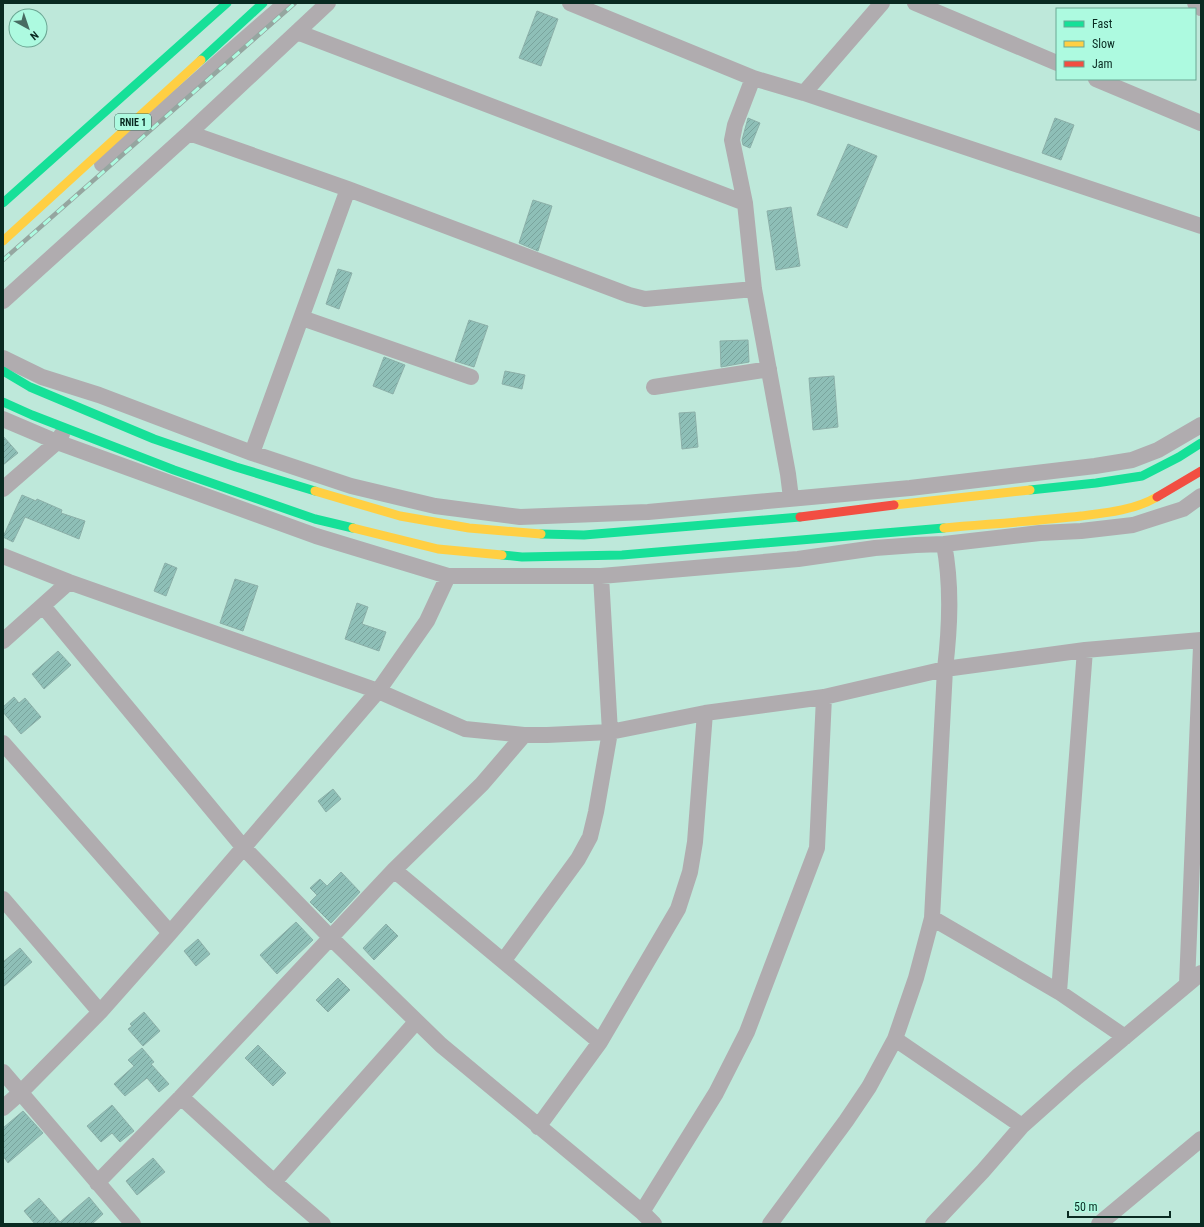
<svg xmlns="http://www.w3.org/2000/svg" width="1204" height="1227" viewBox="0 0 1204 1227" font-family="'Roboto Condensed',sans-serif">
<defs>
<pattern id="building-hatch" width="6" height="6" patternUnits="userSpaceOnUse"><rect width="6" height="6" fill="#8ebfb7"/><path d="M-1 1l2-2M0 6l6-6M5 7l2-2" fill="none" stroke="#79a49d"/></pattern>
</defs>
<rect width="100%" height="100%" fill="#bee8da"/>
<!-- building -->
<path fill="url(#building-hatch)" stroke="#8cb0a9" d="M537,11L558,19L541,66L519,58Z
M748,118L760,123L750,148L743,145L742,140Z
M1055,118L1074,125L1061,160L1042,153Z
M848,144L877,156L847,228L817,215Z
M533,200L552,206L538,251L519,243Z
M791,207L800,266L776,270L767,211Z
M338,269L352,273L339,309L326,304Z
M469,320L488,326L474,367L455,361Z
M748,340L749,362L721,367L720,341Z
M384,357L405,365L393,394L373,386Z
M505,371L525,375L522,389L502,384Z
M834,376L838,427L813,430L809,378Z
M695,412L698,447L682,449L679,413Z
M3,436L18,453L3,465Z
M22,495L36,501L37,499L62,510L61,513L85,521L79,539L25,517L13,542L3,537Z
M165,563L177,568L166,596L154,591Z
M235,579L258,586L243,631L220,623Z
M357,603L368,607L362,624L386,632L379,651L345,639Z
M58,651L71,665L44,689L32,674Z
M14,697L19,703L25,698L41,717L21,734L3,712V707Z
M333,789L341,799L326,812L318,801Z
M341,872L360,892L331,923L310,902L317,895L310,888L320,879L327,886Z
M296,922L313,940L277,974L260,955Z
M386,924L398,936L374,960L363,948Z
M198,939L210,954L196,966L184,951Z
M20,948L32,962L3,987V962Z
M338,978L350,990L328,1012L316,1000Z
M144,1012L160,1031L143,1046L128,1029L132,1026L130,1024Z
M258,1045L286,1073L273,1086L245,1058Z
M142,1048L154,1062L151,1064L169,1084L159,1092L147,1078L125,1096L114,1084L134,1066L128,1060Z
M112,1105L134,1131L120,1142L112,1133L101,1142L87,1126Z
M23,1111L43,1133L8,1163L3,1156V1128Z
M153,1158L165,1172L137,1195L126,1181Z
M89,1197L103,1214L92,1224H35L24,1211L39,1198L60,1222Z"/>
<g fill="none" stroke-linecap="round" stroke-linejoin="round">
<!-- street -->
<path stroke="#b0acaf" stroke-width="16" d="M570,3L753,78L804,93L1201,226
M915,3L1057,63
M1195,3L1201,8
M297,32L745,203
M753,78L735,125L732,140L745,203L754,289L788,474L791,498
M1096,79L1201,123
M804,93L882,3
M189,133L348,189L629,295L645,299L754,289
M102,164L286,3
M3,301L189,133L328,3
M302,318L471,377
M3,358L42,377L99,395L252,453L351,486L435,506L520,517L648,512L910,488L1095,466L1132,460L1158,450L1201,425
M654,387L769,369
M3,419L57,442L316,536L448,576H601L798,559L875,548L916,545L944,544L1040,533L1081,531L1133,525L1183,509L1201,496
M252,453L348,189
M3,489L57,442L62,434
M944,544C952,586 950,627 945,669L932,918L1059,992L1125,1037
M3,556L69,582L378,691L465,729L524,735H547L610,732L705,713L824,697L945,669L1085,650L1201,640
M43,606L243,847L331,938L441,1045L642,1212L654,1224
M3,641L69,582
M3,743L170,933
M394,870L600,1042
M3,899L100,1012
M504,960L578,859L590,837L596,812L610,732L601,576
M1187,984L1201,646
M1059,992L1085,650
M895,1039L1022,1126
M3,1072L133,1224
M181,1097L274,1182L323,1224
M3,1108L20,1093L100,1012L170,933L378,691L427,621L448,576
M538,1127L600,1042L678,909L690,872L695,842L705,713
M274,1182L416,1022
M97,1183L181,1097L394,870L482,784L524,735
M642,1212L716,1093L747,1032L817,848L824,697
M770,1224L846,1121L869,1087L895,1039L916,978L932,918
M933,1224L983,1171L1022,1126L1077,1077L1201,973
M1099,1224L1201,1139"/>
<!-- fast -->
<path stroke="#16e098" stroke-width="9" d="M201,60L263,3
M3,203L227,3
M3,371L30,387L154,439L236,467L315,491
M3,402L32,415L174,470L315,519L353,528
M1030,490L1096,483L1142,476L1179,457L1201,443
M541,534L584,535L800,517
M502,555L522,557L622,555L944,528"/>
<!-- slow -->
<path stroke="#ffcf43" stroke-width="9" d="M3,241L201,60
M315,491L400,516L469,528L541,534
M894,505L1030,490
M353,528L438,549L502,555
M944,528C990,524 1036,521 1081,516C1106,513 1135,510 1157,497"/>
<!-- jam -->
<path stroke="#f24e42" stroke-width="9" d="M1157,497L1201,471
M800,517L894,505"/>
<!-- rail casing -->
<g stroke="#95a6a0" stroke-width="4.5">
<path id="rail" d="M3,260L295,3"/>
</g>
<!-- rail -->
<use href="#rail" stroke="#adfae0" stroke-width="3" stroke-dasharray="9" stroke-linecap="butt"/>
</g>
<g text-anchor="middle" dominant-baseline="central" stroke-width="3.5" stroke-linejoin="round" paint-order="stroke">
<!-- shield labels -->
<rect fill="#adfae0" stroke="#3a685a" stroke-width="1" x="115" y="114" width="36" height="16" rx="3"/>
<g font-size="10" font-weight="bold" fill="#092a21">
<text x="133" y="122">RNIE 1</text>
</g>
</g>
<!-- border -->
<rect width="1204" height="1227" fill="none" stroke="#092a21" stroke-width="8"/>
<!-- legend -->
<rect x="1056" y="8" width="140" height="72" fill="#adfae0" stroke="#6ba794"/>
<rect x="1064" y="21" width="20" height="6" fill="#16e098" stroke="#6ba794"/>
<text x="1092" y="28" font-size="12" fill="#092a21">Fast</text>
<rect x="1064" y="41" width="20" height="6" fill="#ffcf43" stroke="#6ba794"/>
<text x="1092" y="48" font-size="12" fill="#092a21">Slow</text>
<rect x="1064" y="61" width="20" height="6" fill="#f24e42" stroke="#6ba794"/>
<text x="1092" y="68" font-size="12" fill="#092a21">Jam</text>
<!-- north arrow -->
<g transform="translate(28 28) rotate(140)"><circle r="19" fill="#adfae0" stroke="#6ba794"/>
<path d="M0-3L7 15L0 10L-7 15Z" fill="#486c62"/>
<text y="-6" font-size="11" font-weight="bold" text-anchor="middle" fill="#092a21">N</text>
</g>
<!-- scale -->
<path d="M1068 1211v6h102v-6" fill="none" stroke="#092a21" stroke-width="2"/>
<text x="1074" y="1211" font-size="12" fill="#092a21" stroke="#adfae0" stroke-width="3" paint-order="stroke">50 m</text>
</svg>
